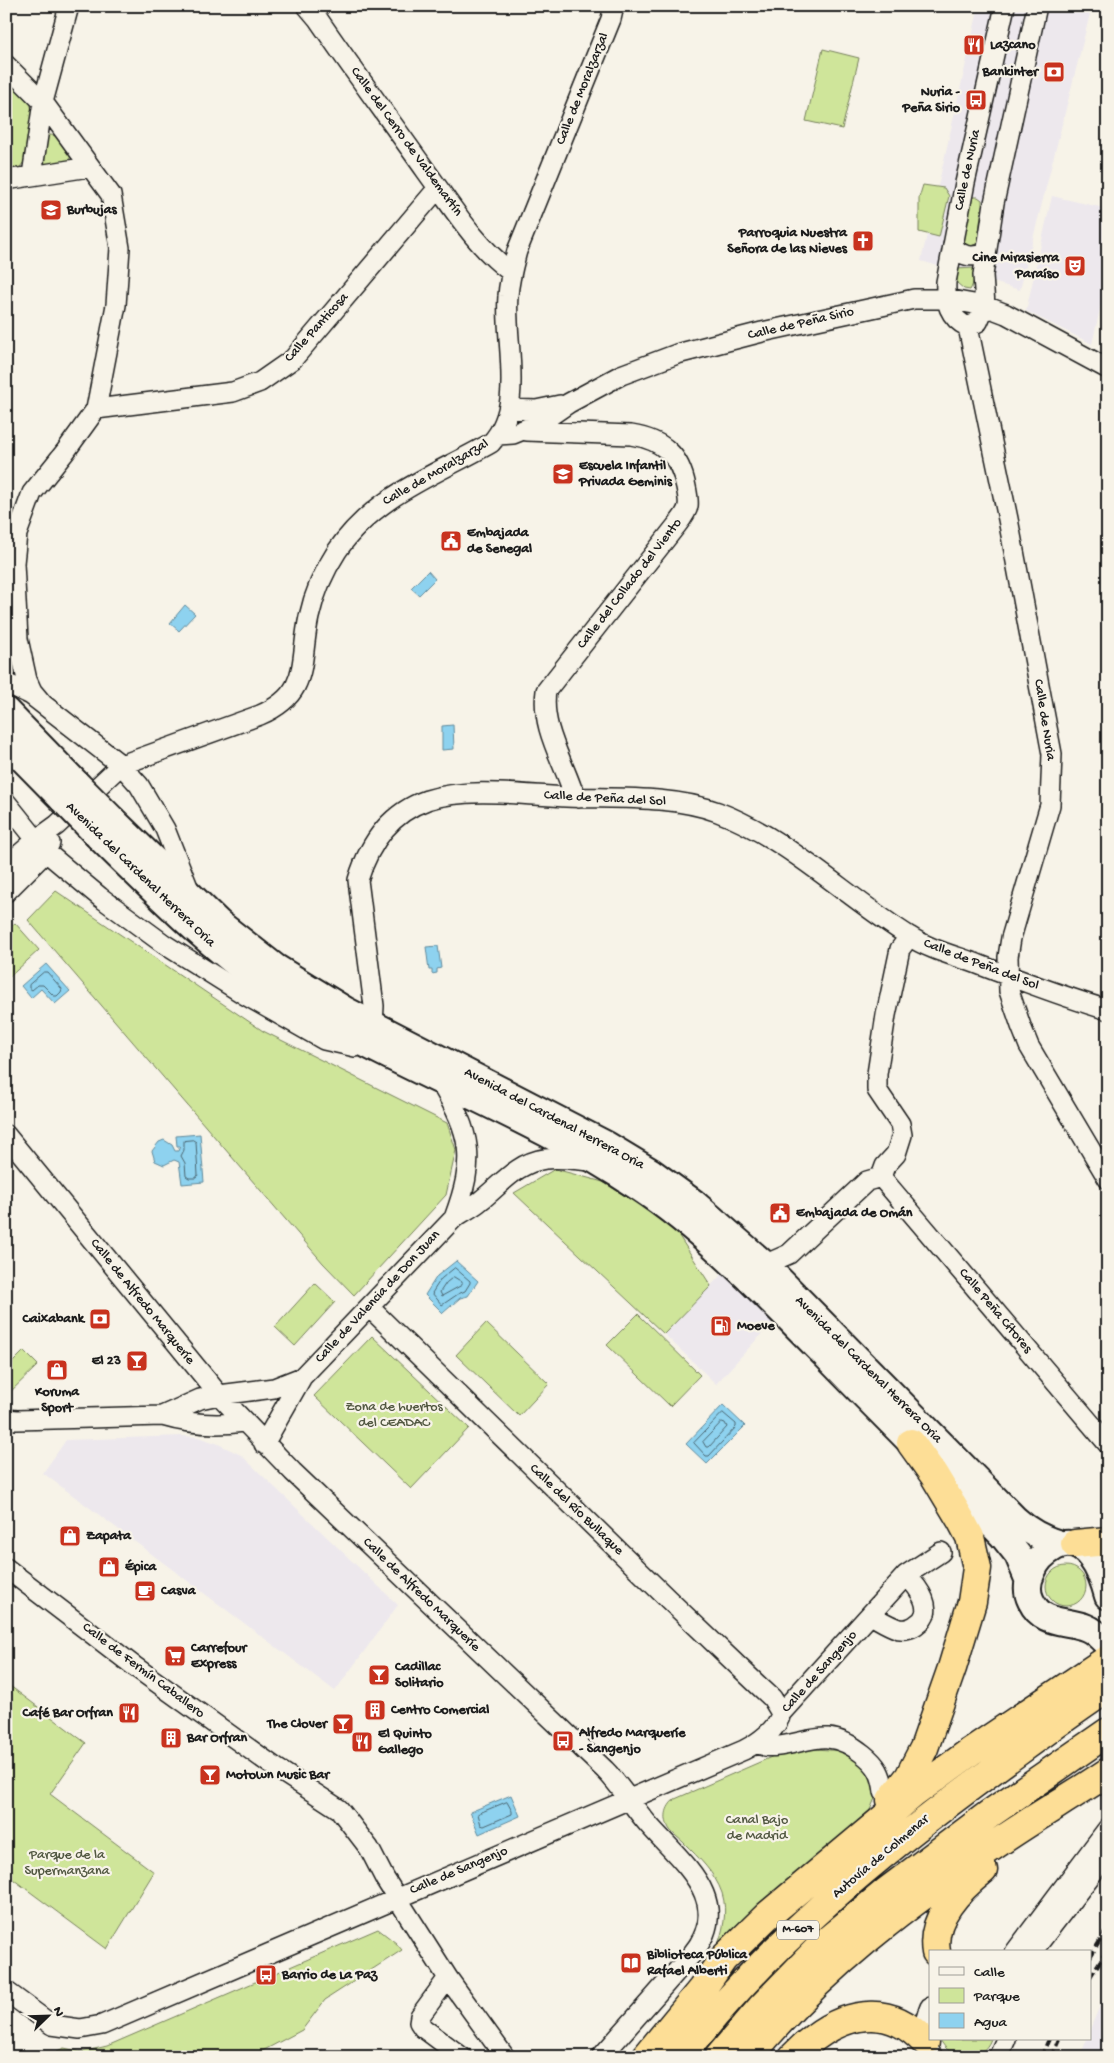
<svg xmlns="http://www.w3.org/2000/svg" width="1114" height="2063" viewBox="0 0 1114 2063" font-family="'Gochi Hand',sans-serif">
<rect width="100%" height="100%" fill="#f7f3e8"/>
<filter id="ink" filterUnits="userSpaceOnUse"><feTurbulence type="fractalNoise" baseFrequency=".02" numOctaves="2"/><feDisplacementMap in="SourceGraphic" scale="10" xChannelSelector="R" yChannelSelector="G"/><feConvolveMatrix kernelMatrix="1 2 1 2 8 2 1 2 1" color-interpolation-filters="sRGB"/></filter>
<g filter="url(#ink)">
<!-- built -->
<path fill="#ede8ed" d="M979,6H1092L1020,290L921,261Z
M1052,196L1108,209V274L1092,344L1026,311Z
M727,1269L777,1317L716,1384L664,1334Z
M182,1436L198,1437L216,1443L241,1455L398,1605L335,1691L43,1473L66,1440Z
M1108,1987V2057H1080L1087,2039H1090V2029Z"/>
<!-- green -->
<path fill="#cfe59a" stroke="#76805b" d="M823,49L859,58L842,129L806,121Z
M6,76L30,101L32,111L25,161L19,168L6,173Z
M49,135C60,134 65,147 71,155L69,161L48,169L41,160L45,137Z
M923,185L944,188L949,196L939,237L919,232V198Z
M973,197H978L982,200V204L978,243L969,247L964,244L963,238L971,200Z
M974,268C975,277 974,283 970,290L964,289L957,283L956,269Z
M56,891L263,1031L447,1123L456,1150L446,1195L354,1295L323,1263L28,920Z
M15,923L39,950L6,980V931Z
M555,1169L603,1182L672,1225L711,1286L664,1334L514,1193Z
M315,1283L335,1302L295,1346L275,1327Z
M638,1314L700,1375L670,1406L607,1345Z
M486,1323L549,1384L519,1416L456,1355Z
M372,1336L469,1428L411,1489L314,1396Z
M24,1351L38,1365L6,1396V1369Z
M1046 1586a20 20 0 1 1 40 0a20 20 0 1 1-40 0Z
M6,1683L86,1743L50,1794L154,1872L107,1949L6,1874Z
M802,1748L843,1751L865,1766L877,1785L876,1796L870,1810L772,1896L716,1950C723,1932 728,1912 722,1893C715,1873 699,1858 684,1843C680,1839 674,1835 670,1830C663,1819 665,1807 675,1799L776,1755Z
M378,1929L396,1943L402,1950L325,2000L302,2030L251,2057H65L57,2051L64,2048L82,2052L107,2046Z
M940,2039H991C982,2063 950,2062 940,2039Z"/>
<!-- water -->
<path fill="#8ed2ef" stroke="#60899b" d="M428,571L435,579L419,595L411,588Z
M185,605L195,614L179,631L170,623Z
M453,725L454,749L442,750V726Z
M438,946L441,968L437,969V973L432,974V970H429L426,947Z
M46,964L70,991L55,1004L41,989L31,998L21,986Z
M200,1134L204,1182L182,1184L179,1162L174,1160L164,1165L155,1161L152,1151L159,1142L164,1140L172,1145L175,1151H178L180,1146H177L176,1136Z
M456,1261L478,1281L468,1296L460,1298L443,1313L425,1295L437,1276Z
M723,1405L745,1426L707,1464L686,1444Z
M511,1795L520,1816L479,1834L470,1812Z"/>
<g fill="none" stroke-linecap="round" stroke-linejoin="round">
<!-- shore -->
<path stroke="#4a6570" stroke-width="1" d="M44,972H47L62,989L61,992L57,996H54L43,985H38L32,990L29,988V985Z
M193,1140L196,1142L198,1175L196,1178H189L186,1176L185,1163L181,1156L184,1150V1141Z
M455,1268L470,1281V1283L465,1291L458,1294L442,1305L432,1293L441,1279Z
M454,1277L462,1282V1285L442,1296L440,1292L446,1283Z
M723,1413L736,1424V1427L709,1456H706L694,1443Z
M722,1422L725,1423L727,1427L709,1447H706L703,1442Z
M507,1802L512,1811V1814L484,1826L481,1825L478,1814Z"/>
<!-- street casing -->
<g stroke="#1c1c1c" stroke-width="22">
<path id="street" d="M307,6L318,19C353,70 390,120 426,171C451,205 476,247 511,272
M1005,6L965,183L946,282C945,302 949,318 968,327L978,322L985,306L983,275L994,203L1037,6
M6,65L43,102L111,195L120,248L116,305L96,409L65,452L32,493L17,534L14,563L18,639L27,680L32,691L42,703
M32,175L43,102L69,6
M6,180L89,167
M953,245C960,257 973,258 985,253
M968,327L1008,519L1052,754L1050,805L1011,938L1008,957L1009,991L1021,1026L1029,1046L1108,1179
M96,409L233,392L260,382L293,359L438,188
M509,409L536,410L560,405
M527,431L631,435C663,440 680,455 686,487C687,492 689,501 688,506C687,513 680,521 676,526L546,691C541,726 561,757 572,789L579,798
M498,435L513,434L540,423L569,403L621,375L677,354L762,332L914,299H946L985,306L1006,314L1108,369
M6,683L31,695L121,765L139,785L165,829L190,892
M6,802L46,852L100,897L164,944L245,995L324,1040L355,1047
M6,866L35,841L57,825L121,765L260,715C311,693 299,662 309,617C314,594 324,571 337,551C374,496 435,475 491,443C526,406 504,342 508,296C509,280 513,266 517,251L611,19L614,6
M6,892L46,852L50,843
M373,1025L374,1006L358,880C369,844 390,813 427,800C468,787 524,795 566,797C614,799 672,795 718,812C789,839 845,896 909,936C930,950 957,956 980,965C1022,981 1064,997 1108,1010
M440,1082C472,1135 476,1159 454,1218
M6,1135L219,1395L293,1472L605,1770C621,1786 633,1807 648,1824C681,1862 736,1901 692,1954L601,2057
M881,1177L1108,1444
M881,1177L885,1166L896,1154L902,1135L900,1124L877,1090V1074L886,1015L900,949L906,941L911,938
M763,1263L773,1261L789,1254L867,1181L881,1177
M370,1308L668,1599L758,1685L772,1698L781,1713
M162,1416L200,1399L219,1395L274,1388L302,1377
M6,1419L17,1420L162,1416C189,1424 216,1426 244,1422
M264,1444L302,1377L454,1218C462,1212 472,1208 480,1201C501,1185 516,1163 545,1159C560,1157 576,1160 591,1161
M6,1568L134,1666L276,1768L339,1809L369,1848L385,1879L448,1978L505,2057
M871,1615C880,1620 889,1626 899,1629C905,1630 913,1628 917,1624C937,1611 918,1587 906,1575
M757,1743C775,1754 807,1736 828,1738C841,1739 853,1746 863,1754C877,1765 882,1774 884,1792
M1015,1952L1108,1828
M1032,1952L1108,1853
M448,1978L420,2016L419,2022L423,2028L462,2057
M6,1991L52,2025L80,2029L102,2025L744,1750C758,1743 778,1729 781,1713L906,1575L941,1552
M930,2007C922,2025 922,2041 933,2057
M998,2057L1006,2039"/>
</g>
<!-- secondary casing -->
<g stroke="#1c1c1c" stroke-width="30">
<path id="secondary" d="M6,711L77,784
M6,742L63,800
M113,820L219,923L275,967L345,1010L607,1145L650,1171L694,1203L763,1263L1015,1519C1029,1532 1042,1539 1060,1544
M98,836C163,900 226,964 305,1012C325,1024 346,1034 366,1044C457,1091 553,1130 638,1187C709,1234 767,1297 827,1357C885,1417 944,1475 1002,1535L1018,1555L1028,1579
M1108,1596C1102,1573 1086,1532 1055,1547C1044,1553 1036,1561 1032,1572C1027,1582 1026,1591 1031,1601C1043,1626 1066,1619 1087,1628C1095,1631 1102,1639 1108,1645"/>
</g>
<!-- highway casing -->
<g stroke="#1c1c1c" stroke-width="31">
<path id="highway" d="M1075,1544L1108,1541
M891,1800L909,1777L924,1748L952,1668L972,1602L977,1568L970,1537L961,1520L934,1475L911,1443
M936,1952C930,1918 959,1889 983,1870
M646,2057L702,1989L723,1959L767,1916L913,1794L970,1752L1108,1659
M681,2057C768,1943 882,1851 997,1767C1034,1740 1070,1713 1108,1688
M719,2057L761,2008L822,1945L886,1892L991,1813L1108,1732
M749,2057C820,1969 912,1900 1005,1838C1039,1815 1074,1795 1108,1772
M793,2057C831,2017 883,1996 925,2042"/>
</g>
<!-- street -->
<use href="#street" stroke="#f7f3e8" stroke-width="19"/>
<!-- secondary -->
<use href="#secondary" stroke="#f7f3e8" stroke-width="26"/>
<!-- highway -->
<use href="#highway" stroke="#fdde96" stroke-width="28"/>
<!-- rail -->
<path stroke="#1c1c1c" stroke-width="4" stroke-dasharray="8 4" stroke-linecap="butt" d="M1090,1957L1108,1928
M1090,1977L1108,1949
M1041,2057L1049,2039
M1051,2057L1059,2039"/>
<!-- secondary-bridge casing -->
<g stroke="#1c1c1c" stroke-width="30" stroke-linecap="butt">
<path id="secondary-bridge" d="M77,784L113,820
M63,800L98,836"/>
</g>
<!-- secondary-bridge -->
<use href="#secondary-bridge" stroke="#f7f3e8" stroke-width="26"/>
</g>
</g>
<!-- icons -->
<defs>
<g id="restaurant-square" transform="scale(1.125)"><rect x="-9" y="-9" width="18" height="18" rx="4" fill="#c8321e" stroke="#f7f3e8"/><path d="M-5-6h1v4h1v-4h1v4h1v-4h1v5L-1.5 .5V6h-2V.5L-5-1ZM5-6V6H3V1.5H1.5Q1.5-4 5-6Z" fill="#fff"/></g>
<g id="bank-square" transform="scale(1.125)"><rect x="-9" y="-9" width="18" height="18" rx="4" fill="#c8321e" stroke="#f7f3e8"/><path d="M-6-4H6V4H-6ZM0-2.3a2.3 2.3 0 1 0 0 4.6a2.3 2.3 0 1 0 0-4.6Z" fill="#fff"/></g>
<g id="bus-square" transform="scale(1.125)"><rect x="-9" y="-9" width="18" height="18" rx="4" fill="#c8321e" stroke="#f7f3e8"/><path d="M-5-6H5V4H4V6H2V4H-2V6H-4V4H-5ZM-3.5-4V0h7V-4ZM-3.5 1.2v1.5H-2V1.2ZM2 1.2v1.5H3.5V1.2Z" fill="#fff"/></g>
<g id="school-square" transform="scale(1.125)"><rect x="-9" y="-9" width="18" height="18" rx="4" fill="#c8321e" stroke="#f7f3e8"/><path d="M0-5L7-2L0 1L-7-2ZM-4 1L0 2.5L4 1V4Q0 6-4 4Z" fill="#fff"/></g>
<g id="church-square" transform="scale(1.125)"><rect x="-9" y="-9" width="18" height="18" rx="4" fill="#c8321e" stroke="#f7f3e8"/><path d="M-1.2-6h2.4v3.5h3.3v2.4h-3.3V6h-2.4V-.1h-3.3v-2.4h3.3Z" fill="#fff"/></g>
<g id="theatre-square" transform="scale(1.125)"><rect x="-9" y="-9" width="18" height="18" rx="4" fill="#c8321e" stroke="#f7f3e8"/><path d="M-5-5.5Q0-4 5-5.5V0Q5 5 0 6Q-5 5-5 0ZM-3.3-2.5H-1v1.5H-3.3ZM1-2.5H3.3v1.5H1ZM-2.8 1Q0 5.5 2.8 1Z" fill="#fff"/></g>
<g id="civic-square" transform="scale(1.125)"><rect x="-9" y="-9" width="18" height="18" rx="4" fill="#c8321e" stroke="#f7f3e8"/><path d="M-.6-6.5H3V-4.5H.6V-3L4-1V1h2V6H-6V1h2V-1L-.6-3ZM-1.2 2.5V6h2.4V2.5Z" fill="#fff"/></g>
<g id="fuel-square" transform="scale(1.125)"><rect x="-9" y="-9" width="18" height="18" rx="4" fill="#c8321e" stroke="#f7f3e8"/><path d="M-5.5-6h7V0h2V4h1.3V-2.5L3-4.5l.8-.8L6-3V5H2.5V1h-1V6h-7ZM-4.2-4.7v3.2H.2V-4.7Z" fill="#fff"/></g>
<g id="bar-square" transform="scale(1.125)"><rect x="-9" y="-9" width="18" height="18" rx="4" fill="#c8321e" stroke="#f7f3e8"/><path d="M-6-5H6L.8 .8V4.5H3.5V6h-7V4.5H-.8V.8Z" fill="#fff"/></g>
<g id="shop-square" transform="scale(1.125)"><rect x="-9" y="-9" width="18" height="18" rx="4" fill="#c8321e" stroke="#f7f3e8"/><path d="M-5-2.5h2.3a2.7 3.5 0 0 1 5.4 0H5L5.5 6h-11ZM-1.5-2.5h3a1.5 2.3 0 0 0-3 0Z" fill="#fff"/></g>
<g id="cafe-square" transform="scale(1.125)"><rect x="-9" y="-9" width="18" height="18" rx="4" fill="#c8321e" stroke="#f7f3e8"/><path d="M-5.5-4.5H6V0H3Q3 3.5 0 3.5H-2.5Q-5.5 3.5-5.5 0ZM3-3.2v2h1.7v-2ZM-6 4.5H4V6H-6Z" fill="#fff"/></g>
<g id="supermarket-square" transform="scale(1.125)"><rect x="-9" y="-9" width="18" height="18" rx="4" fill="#c8321e" stroke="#f7f3e8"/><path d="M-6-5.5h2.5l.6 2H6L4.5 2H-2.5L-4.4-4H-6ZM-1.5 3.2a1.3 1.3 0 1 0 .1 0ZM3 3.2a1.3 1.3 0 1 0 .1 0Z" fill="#fff"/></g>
<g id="building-square" transform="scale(1.125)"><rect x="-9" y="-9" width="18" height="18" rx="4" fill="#c8321e" stroke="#f7f3e8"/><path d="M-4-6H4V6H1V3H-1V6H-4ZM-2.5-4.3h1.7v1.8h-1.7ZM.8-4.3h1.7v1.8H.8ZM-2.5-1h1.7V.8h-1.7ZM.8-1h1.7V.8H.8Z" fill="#fff"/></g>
<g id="library-square" transform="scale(1.125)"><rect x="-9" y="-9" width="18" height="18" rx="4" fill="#c8321e" stroke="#f7f3e8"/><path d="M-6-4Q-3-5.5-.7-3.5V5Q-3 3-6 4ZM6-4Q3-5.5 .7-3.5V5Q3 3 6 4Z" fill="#fff"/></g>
</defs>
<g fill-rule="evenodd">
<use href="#restaurant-square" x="974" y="45"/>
<use href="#bank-square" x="1054" y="72"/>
<use href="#bus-square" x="976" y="100"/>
<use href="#school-square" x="51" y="210"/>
<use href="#church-square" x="863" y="241"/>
<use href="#theatre-square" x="1075" y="266"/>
<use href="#school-square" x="563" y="474"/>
<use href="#civic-square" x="451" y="541"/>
<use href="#civic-square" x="780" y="1213"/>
<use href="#bank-square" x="100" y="1319"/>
<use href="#fuel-square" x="721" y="1326"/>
<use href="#bar-square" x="137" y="1361"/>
<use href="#shop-square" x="57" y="1370"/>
<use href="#shop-square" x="70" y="1536"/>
<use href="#shop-square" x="109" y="1567"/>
<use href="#cafe-square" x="145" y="1591"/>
<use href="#supermarket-square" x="175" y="1656"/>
<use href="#bar-square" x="379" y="1675"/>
<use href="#building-square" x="375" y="1710"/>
<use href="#restaurant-square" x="129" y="1713"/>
<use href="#bar-square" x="343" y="1724"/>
<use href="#building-square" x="171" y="1738"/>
<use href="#bus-square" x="563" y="1741"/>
<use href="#restaurant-square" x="362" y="1742"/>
<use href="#bar-square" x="210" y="1775"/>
<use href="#library-square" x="631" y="1963"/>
<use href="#bus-square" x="266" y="1975"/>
</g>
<g text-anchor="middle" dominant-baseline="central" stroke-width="4.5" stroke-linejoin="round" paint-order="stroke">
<!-- shield labels -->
<rect fill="#f7f3e8" stroke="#5e5c59" stroke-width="1" x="777" y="1920.5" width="42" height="19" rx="4"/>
<g font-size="12" font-weight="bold" fill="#1c1c1c">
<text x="798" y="1930">M-607</text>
</g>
<!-- poi labels -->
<g font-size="14" font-weight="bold" fill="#1c1c1c" stroke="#f7f3e8" text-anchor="start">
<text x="990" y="45">Lazcano</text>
<text x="1038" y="72" text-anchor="end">Bankinter</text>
<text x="960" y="92" text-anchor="end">Nuria -<tspan x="960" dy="16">Peña Sirio</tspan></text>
<text x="67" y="210">Burbujas</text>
<text x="847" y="233" text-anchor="end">Parroquia Nuestra<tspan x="847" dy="16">Señora de las Nieves</tspan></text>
<text x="1059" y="258" text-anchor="end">Cine Mirasierra<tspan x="1059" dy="16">Paraíso</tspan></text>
<text x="579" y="466">Escuela Infantil<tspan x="579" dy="16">Privada Geminis</tspan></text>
<text x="467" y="533">Embajada<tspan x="467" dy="16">de Senegal</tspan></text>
<text x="796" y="1213">Embajada de Omán</text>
<text x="84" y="1319" text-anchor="end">Caixabank</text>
<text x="737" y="1326">Moeve</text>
<text x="121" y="1361" text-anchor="end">El 23</text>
<text x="57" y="1392" text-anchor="middle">Koruma<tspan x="57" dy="16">Sport</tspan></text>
<text x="86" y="1536">Zapata</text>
<text x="125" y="1567">Épica</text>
<text x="161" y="1591">Casva</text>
<text x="191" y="1648">Carrefour<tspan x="191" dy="16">Express</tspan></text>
<text x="395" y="1667">Cadillac<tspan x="395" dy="16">Solitario</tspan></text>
<text x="391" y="1710">Centro Comercial</text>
<text x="113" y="1713" text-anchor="end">Café Bar Orfran</text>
<text x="327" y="1724" text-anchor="end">The Clover</text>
<text x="579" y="1733">Alfredo Marqueríe<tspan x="579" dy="16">- Sangenjo</tspan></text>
<text x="378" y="1734">El Quinto<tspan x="378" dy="16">Gallego</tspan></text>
<text x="187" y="1738">Bar Orfran</text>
<text x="226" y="1775">Motown Music Bar</text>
<text x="647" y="1955">Biblioteca Pública<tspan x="647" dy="16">Rafael Alberti</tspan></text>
<text x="282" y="1975">Barrio de La Paz</text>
</g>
<!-- street labels -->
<g font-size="14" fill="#1c1c1c" stroke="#f7f3e8">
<text transform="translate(583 89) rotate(-68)">Calle de Moralzarzal</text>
<text transform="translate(406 142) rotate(54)">Calle del Cerro de Valdemartín</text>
<text transform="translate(968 170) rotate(-78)">Calle de Nuria</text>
<text transform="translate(801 324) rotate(-13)">Calle de Peña Sirio</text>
<text transform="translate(317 328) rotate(-48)">Calle Panticosa</text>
<text transform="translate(436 473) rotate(-30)">Calle de Moralzarzal</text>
<text transform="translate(630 584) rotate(-52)">Calle del Collado del Viento</text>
<text transform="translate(1044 720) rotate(81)">Calle de Nuria</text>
<text transform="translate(605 799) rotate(3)">Calle de Peña del Sol</text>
<text transform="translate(140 875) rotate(44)">Avenida del Cardenal Herrera Oria</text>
<text transform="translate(981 965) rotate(21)">Calle de Peña del Sol</text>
<text transform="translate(554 1119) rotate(28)">Avenida del Cardenal Herrera Oria</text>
<text transform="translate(378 1297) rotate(-47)">Calle de Valencia de Don Juan</text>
<text transform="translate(142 1302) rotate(51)">Calle de Alfredo Marqueríe</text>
<text transform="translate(995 1311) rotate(50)">Calle Peña Cítores</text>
<text transform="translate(868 1370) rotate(45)">Avenida del Cardenal Herrera Oria</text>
<text transform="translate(576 1510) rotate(44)">Calle del Río Bullaque</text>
<text transform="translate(421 1595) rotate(44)">Calle de Alfredo Marqueríe</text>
<text transform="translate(143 1671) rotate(37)">Calle de Fermín Caballero</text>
<text transform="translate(820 1672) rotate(-48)">Calle de Sangenjo</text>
<text transform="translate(881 1857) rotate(-40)">Autovía de Colmenar</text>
<text transform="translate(459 1871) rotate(-23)">Calle de Sangenjo</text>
</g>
<!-- park labels -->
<g font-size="14" fill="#525842" stroke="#f7f3e8">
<text x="394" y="1407">Zona de huertos<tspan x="394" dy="16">del CEADAC</tspan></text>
<text x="757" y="1820">Canal Bajo<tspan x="757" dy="16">de Madrid</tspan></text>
<text x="67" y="1855">Parque de la<tspan x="67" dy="16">Supermanzana</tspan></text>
</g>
</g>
<!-- margin -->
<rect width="1114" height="2063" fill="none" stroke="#f7f3e8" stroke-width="25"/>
<rect x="12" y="12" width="1089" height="2038" fill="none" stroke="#1c1c1c" stroke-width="2" filter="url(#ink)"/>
<!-- legend -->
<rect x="929" y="1950" width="162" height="90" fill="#f7f3e8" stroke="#9f9d96"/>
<rect x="939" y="1967" width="25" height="8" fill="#f7f3e8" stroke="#9f9d96"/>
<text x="974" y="1976" font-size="15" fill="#1c1c1c">Calle</text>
<rect x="939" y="1988" width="25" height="15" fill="#cfe59a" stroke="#9f9d96"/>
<text x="974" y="2000" font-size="15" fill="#1c1c1c">Parque</text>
<rect x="939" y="2013" width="25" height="15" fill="#8ed2ef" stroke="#9f9d96"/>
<text x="974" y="2026" font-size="15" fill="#1c1c1c">Agua</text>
<!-- north arrow -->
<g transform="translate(48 2016) rotate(67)" stroke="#f7f3e8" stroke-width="4" paint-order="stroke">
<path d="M0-4L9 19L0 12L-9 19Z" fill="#1c1c1c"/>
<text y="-8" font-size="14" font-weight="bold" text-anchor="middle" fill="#1c1c1c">N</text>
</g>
</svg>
